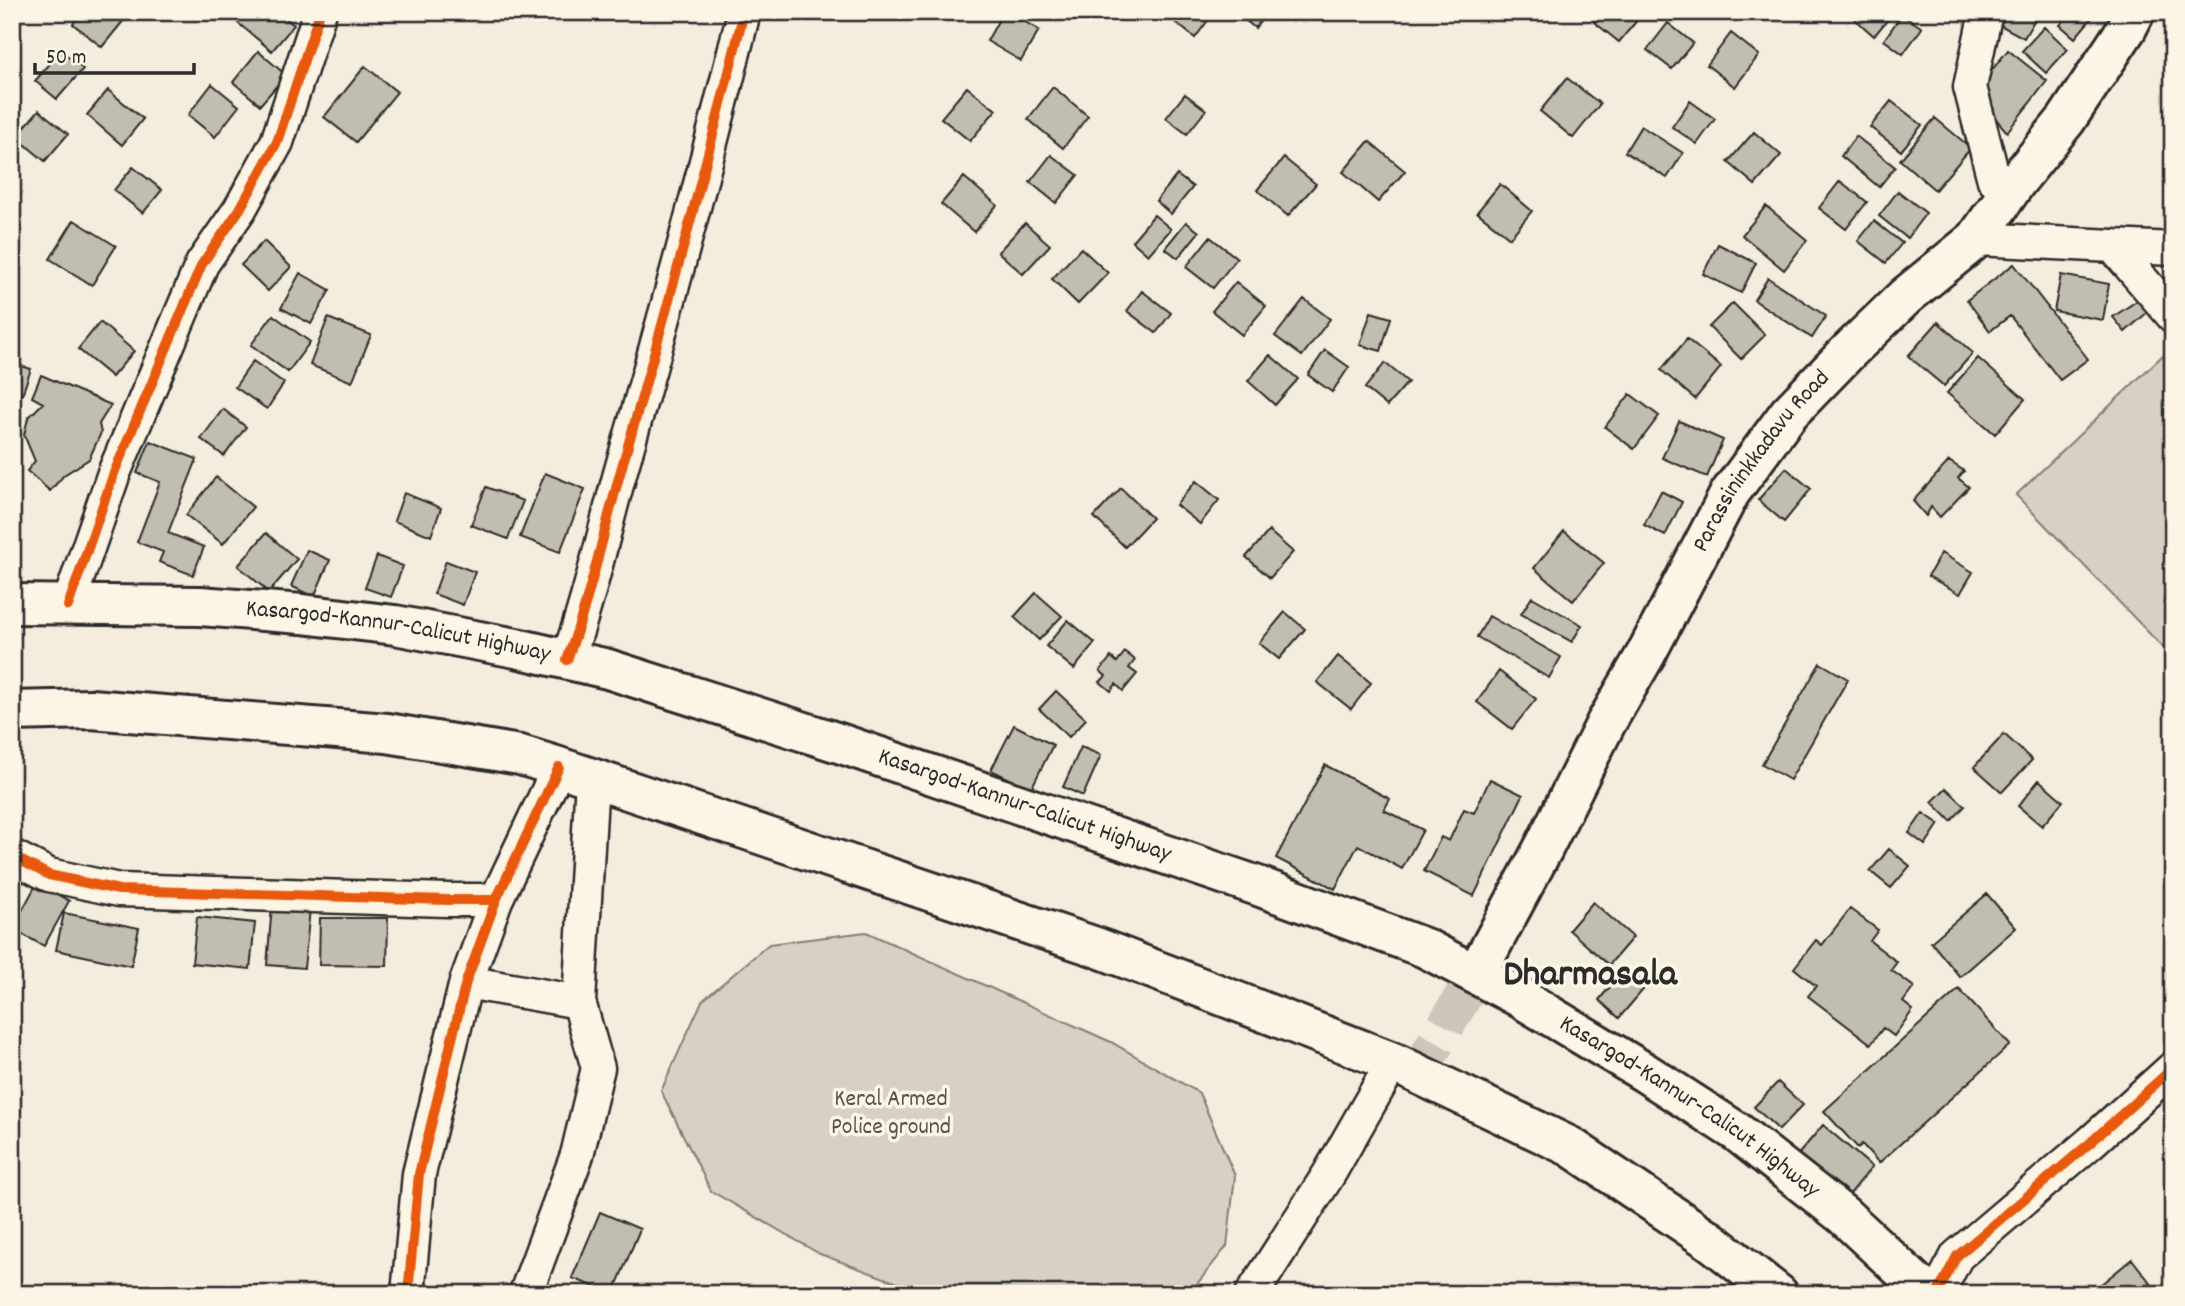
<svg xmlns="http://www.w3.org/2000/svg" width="2185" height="1306" viewBox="0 0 2185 1306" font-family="Dekko,sans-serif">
<rect width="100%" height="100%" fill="#f4edde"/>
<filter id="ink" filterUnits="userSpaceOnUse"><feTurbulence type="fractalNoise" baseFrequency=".0143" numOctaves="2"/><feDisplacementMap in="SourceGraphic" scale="14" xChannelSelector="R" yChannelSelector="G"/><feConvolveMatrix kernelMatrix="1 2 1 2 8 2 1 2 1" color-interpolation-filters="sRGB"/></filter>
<g filter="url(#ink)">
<!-- green -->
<path fill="#d6d1c4" stroke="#807e78" stroke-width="2" d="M2162,356L2173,367V658L2016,495Z
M866,932L1111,1042L1199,1093L1235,1176L1227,1246L1189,1294H927L820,1254L711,1191L661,1091L702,1001L769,944Z"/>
<!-- building -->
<path fill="#c2bdb1" stroke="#2b2b2b" stroke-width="2" d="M82,12H115L124,20L102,47L73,24Z
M239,12H278L294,25L272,51L233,19Z
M1003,12H1008L1039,30L1021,61L987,41Z
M1181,12H1214L1195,38L1174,21Z
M1235,12H1268L1255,28Z
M1603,12H1632L1639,18L1619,42L1594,22Z
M1847,12H1894L1874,36Z
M2007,12H2039L2024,38L2000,25Z
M2070,12L2095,14L2075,38L2060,25Z
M1902,14L1922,28L1903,54L1884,40Z
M1668,23L1693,43L1672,69L1647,50Z
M2044,27L2068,49L2046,73L2022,51Z
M1731,33L1759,55L1735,87L1707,65Z
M2008,50L2047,81L2007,132L1990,112L1984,80Z
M61,51L83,69L57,99L35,81Z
M258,51L286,75L260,105L233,82Z
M365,66L397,92L356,142L324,117Z
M1567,78L1600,104L1573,138L1540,111Z
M212,84L239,106L215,137L188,115Z
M967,87L996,110L970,141L941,118Z
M1053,87L1088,116L1063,148L1028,119Z
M108,90L143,119L122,145L87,115Z
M1185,94L1206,110L1187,134L1166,118Z
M1690,101L1715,119L1697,144L1672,127Z
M1891,101L1922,125L1901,151L1870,127Z
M39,110L68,134L45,161L16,137Z
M1935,118L1971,148L1935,190L1900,160Z
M1641,126L1683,153L1667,178L1625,152Z
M1754,132L1781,155L1755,185L1728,162Z
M1856,136L1895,167L1879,187L1841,156Z
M1369,141L1405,171L1378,202L1343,172Z
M1051,155L1078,175L1056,203L1030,182Z
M1284,158L1316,184L1288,216L1257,190Z
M133,167L162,190L143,213L114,190Z
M1177,175L1193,187L1171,214L1156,201Z
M964,177L997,205L974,232L941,204Z
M1840,181L1867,202L1846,229L1819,208Z
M1500,184L1532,211L1510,238L1477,212Z
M1898,191L1926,213L1907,238L1879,216Z
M1766,206L1807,240L1784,270L1742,235Z
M1154,215L1171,229L1148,255L1132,241Z
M74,220L116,246L92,285L50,259Z
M1874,221L1902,243L1886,263L1858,241Z
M1186,222L1199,232L1178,258L1165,248Z
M1025,223L1050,245L1023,274L998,252Z
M1210,237L1237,258L1213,288L1186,267Z
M264,241L291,267L268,291L241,265Z
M1718,244L1756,263L1741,293L1703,274Z
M1081,248L1108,273L1078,304L1052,279Z
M2014,264L2088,359L2060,380L2010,316L1990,331L1967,300Z
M300,273L330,290L311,324L281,308Z
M2061,275L2109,284L2103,320L2054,311Z
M1768,278L1826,316L1812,338L1754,300Z
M1236,282L1266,306L1242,335L1212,311Z
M1142,291L1171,313L1156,333L1127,311Z
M1304,299L1330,319L1302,356L1275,336Z
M2138,300L2150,310L2125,332L2113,317Z
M1733,303L1765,335L1741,359L1709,327Z
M1371,312L1391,318L1381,351L1360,345Z
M273,315L310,342L288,372L251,345Z
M328,318L371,335L352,382L310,365Z
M100,322L134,351L112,377L78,349Z
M1938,322L1973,353L1944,386L1908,356Z
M1687,339L1721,367L1695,399L1661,370Z
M1325,350L1349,367L1332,392L1308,375Z
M1270,355L1298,379L1275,405L1248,381Z
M1978,358L2025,399L1995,434L1947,393Z
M253,361L284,383L267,409L235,387Z
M12,363L31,369L22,395L12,392Z
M1385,363L1408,382L1387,406L1365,388Z
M41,375L111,405L99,424L101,433L89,459L64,475L50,491L27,471L35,461L24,435L28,418L43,403L32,397Z
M1630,394L1659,416L1634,449L1605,427Z
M223,409L246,427L224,456L201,439Z
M1679,421L1723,440L1707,477L1662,458Z
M150,441L197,459L168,533L204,547L193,575L159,562L163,552L137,542L160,482L137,473Z
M1949,461L1964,471L1958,478L1969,487L1940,517L1931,507L1926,516L1913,501Z
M1786,468L1811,489L1784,522L1758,500Z
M545,473L585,489L560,552L520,537Z
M216,477L253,507L223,544L186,515Z
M1196,481L1219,500L1200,524L1176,505Z
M486,487L523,501L508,539L471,525Z
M1121,488L1152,518L1125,547L1094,517Z
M1661,491L1682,502L1665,536L1644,525Z
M404,493L441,508L431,536L394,521Z
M1269,531L1293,552L1270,578L1246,557Z
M1564,531L1604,563L1573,601L1534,568Z
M266,533L297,559L269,592L238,566Z
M307,550L330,560L314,597L291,586Z
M1941,553L1973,572L1960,594L1928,576Z
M377,556L403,566L391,597L365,588Z
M446,561L475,572L463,605L434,594Z
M1036,593L1062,616L1039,640L1014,617Z
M1532,597L1582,625L1572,642L1521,614Z
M1285,612L1305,629L1279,659L1259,643Z
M1489,616L1561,657L1549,678L1477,637Z
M1068,620L1095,643L1074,669L1046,646Z
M1125,652L1135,660L1129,668L1137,674L1123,691L1116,684L1111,691L1100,682L1106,676L1100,671L1111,657L1117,662Z
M1338,656L1371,683L1351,709L1317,682Z
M1820,663L1848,679L1790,780L1762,764Z
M1499,671L1536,699L1512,729L1477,702Z
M1056,691L1086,719L1069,737L1039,709Z
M1014,725L1053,745L1031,789L991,770Z
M2004,734L2032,760L2002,792L1974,767Z
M1081,747L1101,755L1083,796L1063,787Z
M1325,765L1390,799L1384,810L1423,830L1402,869L1358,845L1335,889L1276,858Z
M1490,779L1523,795L1474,896L1424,871L1441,837L1449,841L1464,809L1474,813Z
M2039,780L2063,801L2042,826L2018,806Z
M1946,788L1965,806L1951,821L1932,802Z
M1923,813L1939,824L1925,845L1909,833Z
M1889,849L1910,866L1891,888L1870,871Z
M12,876L23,882L12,900Z
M37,883L69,901L44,946L12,929Z
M1987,894L2016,928L1960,977L1931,942Z
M1593,902L1633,937L1609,965L1569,930Z
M272,906L310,909L304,968L267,965Z
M1850,909L1878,930L1870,941L1897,962L1891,970L1914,987L1903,1002L1913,1010L1894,1036L1883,1028L1871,1044L1808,996L1816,986L1794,968L1816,940L1822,945Z
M64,913L139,928L131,966L56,950Z
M197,917L255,923L250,969L192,963Z
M320,918H388L387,966L319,965Z
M1626,967L1647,985L1619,1018L1599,1000Z
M1959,989L2010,1045L1879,1163L1862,1144L1858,1148L1824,1111Z
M1778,1082L1803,1105L1779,1130L1754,1107Z
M1823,1125L1872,1167L1846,1199L1796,1157Z
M600,1212L640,1229L613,1294L572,1278Z
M2132,1259L2159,1294H2089Z"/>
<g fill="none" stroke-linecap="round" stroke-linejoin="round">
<!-- highway-tunnel -->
<path stroke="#ccc6ba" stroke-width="38" stroke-dasharray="38 19" stroke-linecap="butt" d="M1417,1075L1476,974"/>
<!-- minor casing -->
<g stroke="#2b2b2b" stroke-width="37">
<path id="minor" d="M1986,12L1970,87L1994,180L2016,182
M1976,239L2173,249
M2113,246L2173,316
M68,606L114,473L202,264L240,209L277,142L320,12
M567,660C590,598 603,534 621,470C665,318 706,166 744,12
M12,856L49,875L119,890L447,900H496
M466,982L579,1002L598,1068L577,1155L527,1290V1294
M579,1002L592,779
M408,1294L419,1174L466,982L496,900L559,767
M1252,1294L1329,1174L1393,1062
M1937,1294L1957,1256L2090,1143L2173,1068"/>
</g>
<!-- major casing -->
<g stroke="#2b2b2b" stroke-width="44">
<g id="major">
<path id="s1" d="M1476,974L1544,847L1606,723L1646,654L1730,493L1789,413L1849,351L1906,296L1976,239L2016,182L2066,120L2127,28L2135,12"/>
</g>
</g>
<!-- highway casing -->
<g stroke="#2b2b2b" stroke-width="44">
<g id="highway">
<path id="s2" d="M12,604L200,606L302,614L395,625L516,648L608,669L839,743L1258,886L1425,948L1517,996L1644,1072L1737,1132L1843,1215L1928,1294"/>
<path d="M12,711L91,709L387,733L520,755L559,767L1096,947L1393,1062L1571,1147L1712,1242L1778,1294"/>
</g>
</g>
<!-- minor -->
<use href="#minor" stroke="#fcf5e5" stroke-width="32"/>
<!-- major -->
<use href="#major" stroke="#fcf5e5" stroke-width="38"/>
<!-- highway -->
<use href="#highway" stroke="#fcf5e5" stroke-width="38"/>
<!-- cycleway casing -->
<g stroke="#fcf5e5" stroke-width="15">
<path id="cycleway" d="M68,606L114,473L202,264L240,209L277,142L320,12
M567,660C590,598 603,534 621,470C665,318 706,166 744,12
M12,856L49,875L119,890L447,900H496
M408,1294L419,1174L466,982L496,900L559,767
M1937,1294L1957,1256L2090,1143L2173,1068"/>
</g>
<!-- cycleway -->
<use href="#cycleway" stroke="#e8590c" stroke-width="10"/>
</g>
</g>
<g text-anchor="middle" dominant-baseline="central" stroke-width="7" stroke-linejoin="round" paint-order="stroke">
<!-- street labels -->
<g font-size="24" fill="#2b2b2b" stroke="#fcf5e5">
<text stroke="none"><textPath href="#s1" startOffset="588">Parassininkkadavu Road</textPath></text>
<text stroke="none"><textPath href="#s2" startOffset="388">Kasargod-Kannur-Calicut Highway</textPath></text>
<text stroke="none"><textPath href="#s2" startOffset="1040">Kasargod-Kannur-Calicut Highway</textPath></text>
<text stroke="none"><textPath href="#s2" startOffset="1774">Kasargod-Kannur-Calicut Highway</textPath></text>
</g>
<!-- park labels -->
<g font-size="24" fill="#565451" stroke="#fcf5e5">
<text x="891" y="1100">Keral Armed<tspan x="891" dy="28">Police ground</tspan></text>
</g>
<!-- town labels -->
<g font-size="38" font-weight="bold" fill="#2b2b2b" stroke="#fcf5e5">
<text x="1590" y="976">Dharmasala</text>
</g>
</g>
<!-- margin -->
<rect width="2185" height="1306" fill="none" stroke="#fcf5e5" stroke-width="42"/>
<rect x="21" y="21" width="2143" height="1264" fill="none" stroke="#2b2b2b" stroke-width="2.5" filter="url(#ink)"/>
<!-- scale -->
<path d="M35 63v10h159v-10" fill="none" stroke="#2b2b2b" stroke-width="3.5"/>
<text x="46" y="63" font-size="21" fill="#2b2b2b" stroke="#fcf5e5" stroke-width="5" paint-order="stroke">50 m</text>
</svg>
